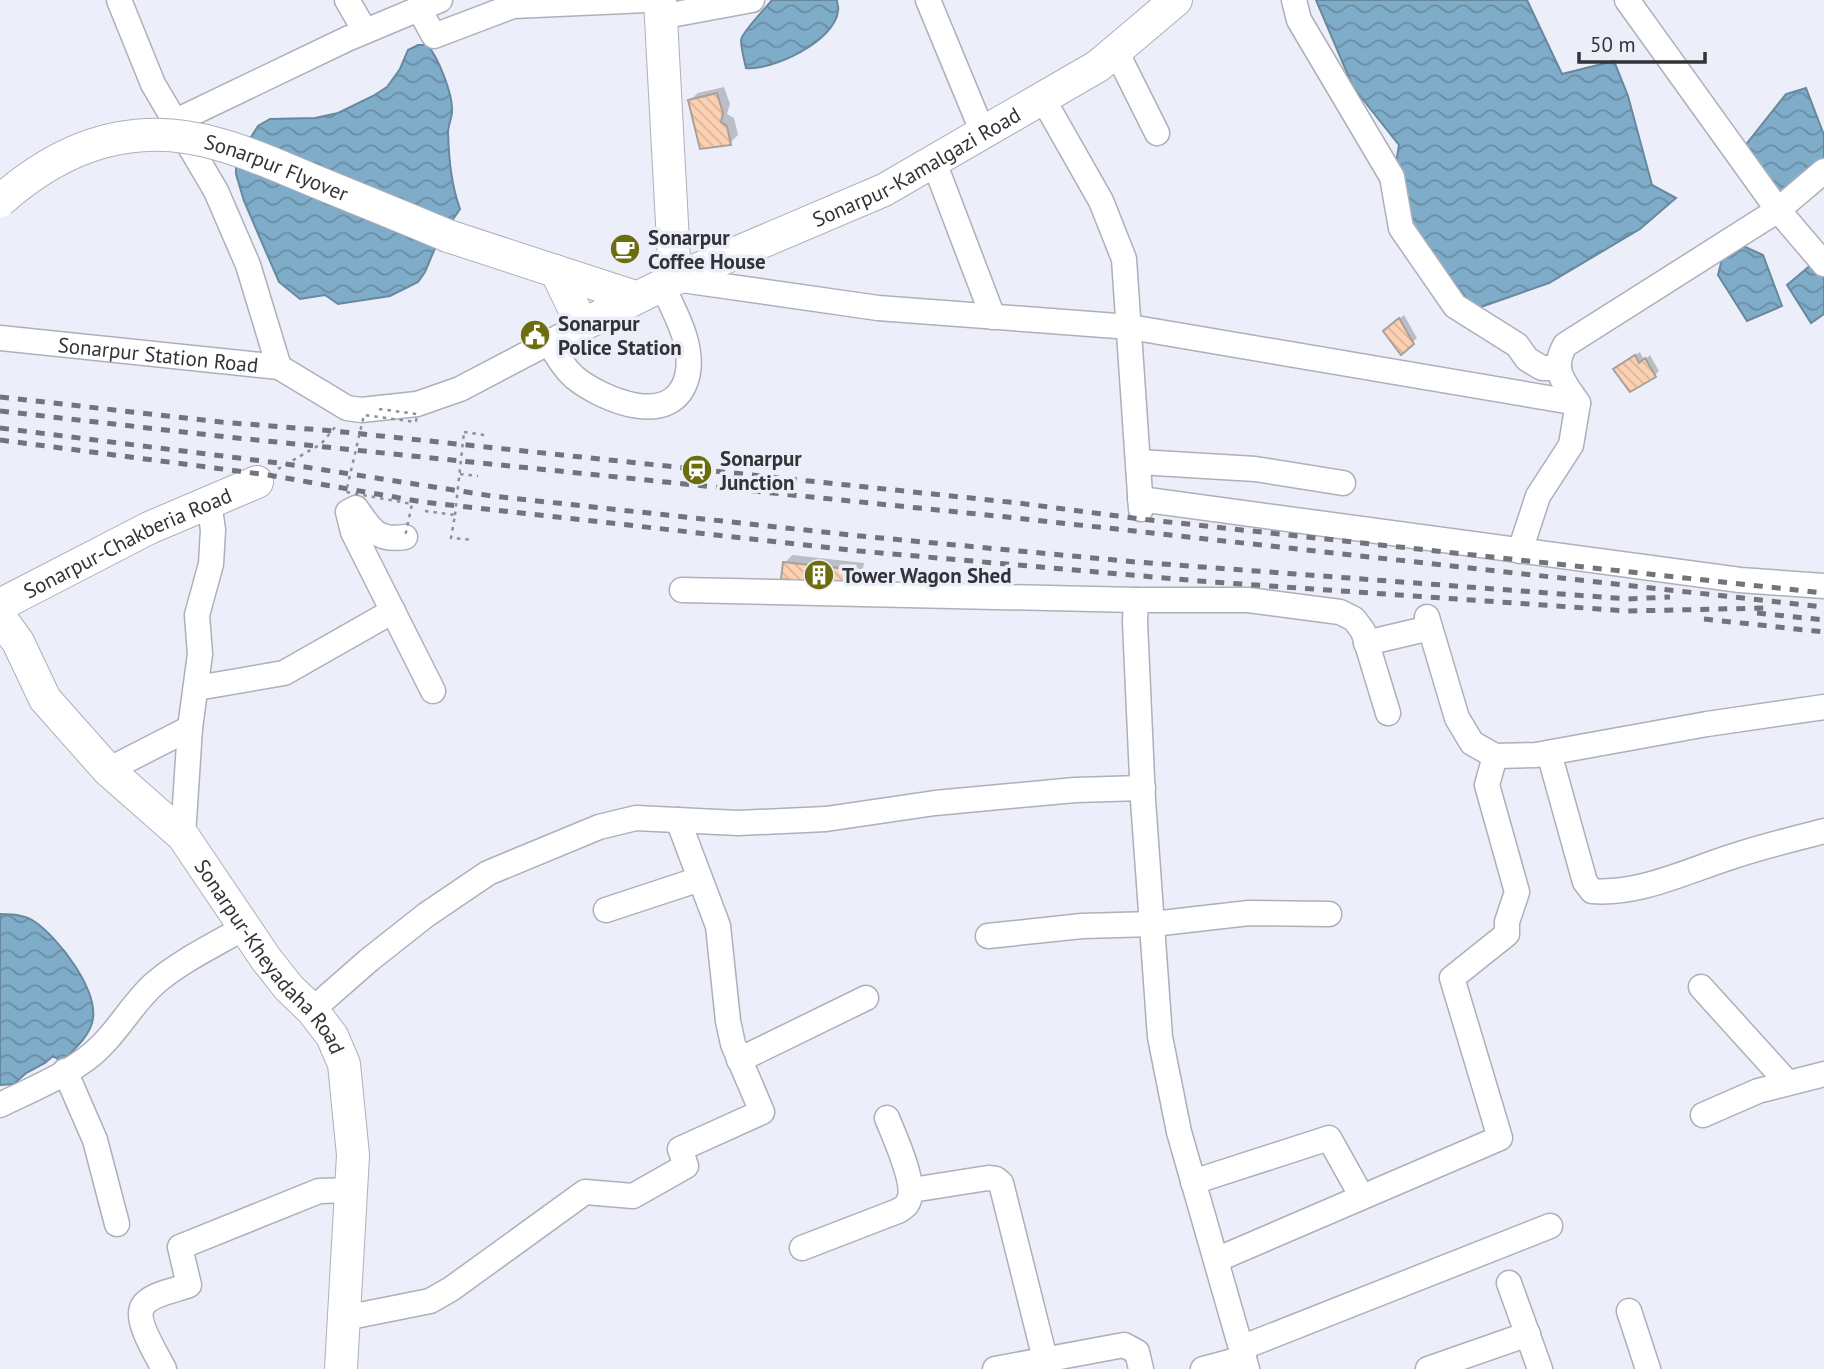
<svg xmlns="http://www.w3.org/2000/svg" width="1824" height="1369" viewBox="0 0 1824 1369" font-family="'PT Sans',sans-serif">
<defs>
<pattern id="water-waves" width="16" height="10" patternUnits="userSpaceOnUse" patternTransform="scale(1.75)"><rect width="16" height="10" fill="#7facc9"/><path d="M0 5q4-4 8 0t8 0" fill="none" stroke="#698da4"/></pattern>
<pattern id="building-back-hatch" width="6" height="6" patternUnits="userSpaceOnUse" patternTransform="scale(1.75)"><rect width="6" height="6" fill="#fcd1b1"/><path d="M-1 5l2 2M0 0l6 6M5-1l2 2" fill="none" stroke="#d8b499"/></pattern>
</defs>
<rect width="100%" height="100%" fill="#eceef9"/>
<!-- water -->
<path fill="url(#water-waves)" stroke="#68889d" stroke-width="2" d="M772,0H837C837,4 839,7 838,11C835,41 772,71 746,68C744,59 741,48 741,40C742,32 765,9 772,0Z
M1316,0H1527L1562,74L1614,61L1628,96L1652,185L1676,198L1640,229L1549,283L1475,309L1402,216L1391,193L1399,145L1353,87Z
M418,45H427C438,56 453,95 452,111C452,118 448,125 448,133C449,159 451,184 460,209L438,241L425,272L418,282L390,296L338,304L325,295L300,299L279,282L244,201L236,174V161L258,126L270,119L315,118L338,113L373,96L387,87L400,69L408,50Z
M1806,88L1824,135V175L1781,201L1744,147L1786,94Z
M1743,246L1763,255L1782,306L1747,321L1718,275L1723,255Z
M1811,265L1824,270V314L1811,323L1787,285Z
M0,914C9,914 24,915 32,920C57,935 101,992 92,1023C88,1038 72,1051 62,1062L53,1056L45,1063L26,1073L14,1084L0,1085Z"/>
<!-- shadow -->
<path fill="#0003" d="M724,87L730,104L727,114L734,118L738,135L730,143L690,100L698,93Z
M1404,315L1417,338L1401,353L1390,326Z
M1640,352L1644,360L1650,355L1659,371L1655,375L1620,365Z
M792,555L864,563L861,578L853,585L785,563Z"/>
<!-- building -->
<path fill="url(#building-back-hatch)" stroke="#aaa099" stroke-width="2" d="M717,93L723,113L721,122L727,126L731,145L700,149L688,100Z
M1399,318L1414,344L1401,355L1383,331Z
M1635,355L1639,363L1645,358L1656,377L1630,392L1613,369Z
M783,562L857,570L854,587L781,579Z"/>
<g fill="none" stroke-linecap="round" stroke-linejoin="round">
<!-- minor casing -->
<g stroke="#aeafba" stroke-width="27">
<g id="minor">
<path d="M119,0L153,84L216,191L248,265L279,367"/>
<path d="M347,0L365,31"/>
<path d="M928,0L983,133"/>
<path d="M1294,0L1299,20L1392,177L1401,228L1455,306L1517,345L1527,359L1542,368H1559"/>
<path d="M1627,0L1778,210L1824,264"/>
<path d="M419,9L434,36L513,6L647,0"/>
<path d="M660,17L752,0"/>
<path d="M1116,51L1157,133"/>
<path d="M1043,99L1101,201L1124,259L1141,509"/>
<path d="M174,122L347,39L440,0"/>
<path d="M934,162L993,317"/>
<path d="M675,279L878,308L1130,327L1578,403"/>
<path id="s1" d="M0,338L279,367L347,408L361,410L417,404L460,389L582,325"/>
<path d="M549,342C556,355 563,367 574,377C602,400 673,430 687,377C695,346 674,311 662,285"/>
<path d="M1139,462L1255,469L1343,483"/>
<path d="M1140,499L1740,580L1824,586"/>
<path d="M405,537C377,541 371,530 356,508L348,512L353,532L433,691"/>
<path d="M1520,551L1538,496L1571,445L1578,403C1563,381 1551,370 1565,345L1778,210L1824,171"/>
<path d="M682,590L1136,600H1248L1340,612L1354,619L1363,631L1388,713"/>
<path d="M1136,600L1135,622L1143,800L1160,1037L1179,1132L1247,1369"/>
<path d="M1427,617L1457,718L1472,743L1495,756L1536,755L1707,724L1824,707"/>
<path d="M1366,643L1430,628"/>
<path d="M197,688L284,673L393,611"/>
<path d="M1549,753L1585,882L1592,891C1640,895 1689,870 1734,856C1764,846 1794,839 1824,831"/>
<path d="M108,770L190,728"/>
<path d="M183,836L190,728L200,654L197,615L211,564L213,530L209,502"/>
<path d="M606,910L700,879"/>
<path d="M988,936L1082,926L1153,924L1249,913L1329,914"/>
<path d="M1701,987L1787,1082"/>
<path d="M312,1010L369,960L426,915L488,873L599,827L636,818L738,823L826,819L935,803L1075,790L1143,788"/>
<path d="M739,1060L866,998"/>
<path d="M65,1071L95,1140L117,1224"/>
<path d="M0,1105C32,1089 78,1071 102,1045C121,1026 134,1002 154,984C180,961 215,945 245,927"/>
<path d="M1703,1115L1758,1091L1824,1074"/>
<path d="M1193,1182L1329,1138L1362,1197"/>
<path d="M912,1190L988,1178L996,1179L1001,1183L1045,1359"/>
<path d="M802,1248L898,1211C901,1209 905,1207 907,1204C919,1188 894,1136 887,1118"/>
<path d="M1216,1260L1500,1138L1452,978L1507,934V922L1517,892L1487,785L1495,756"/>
<path d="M1509,1283L1540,1369"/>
<path d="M1629,1311L1648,1369"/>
<path d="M345,1318L430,1301L451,1289L585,1192L633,1196L686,1166L680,1149L762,1112L733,1044L728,1021L718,926L678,820"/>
<path d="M1241,1348L1550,1226"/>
<path d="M164,1369C157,1355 134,1320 143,1306C150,1294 177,1290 189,1285L180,1247L319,1191L351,1190"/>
<path d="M995,1369L1124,1345L1137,1352L1141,1369"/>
<path d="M1203,1369L1244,1358"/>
<path d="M1428,1369L1528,1334"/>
</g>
</g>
<!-- major casing -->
<g stroke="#aeafba" stroke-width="34">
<g id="major">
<path d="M660,0L675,279"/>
<path d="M448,236L635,297"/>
<path id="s2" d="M556,271L582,325L675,279L884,190L1098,66L1176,0"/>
<path id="s3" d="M0,605L149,528L257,482"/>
<path id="s4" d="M0,617L18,642L45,699L108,770L183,836L266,959L289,988L312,1010L332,1036L344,1064L353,1155L341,1369"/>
</g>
</g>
<!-- path -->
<path stroke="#8e8f97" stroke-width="2.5" stroke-dasharray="3.5 5" stroke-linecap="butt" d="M464,432L484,435
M278,469L321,444L336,426
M460,474L478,476
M425,511L455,515L451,538L473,540"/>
<!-- minor -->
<use href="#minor" stroke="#fff" stroke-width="24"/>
<!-- major -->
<use href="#major" stroke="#fff" stroke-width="32"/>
<!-- rail -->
<path stroke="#73747b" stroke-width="5" stroke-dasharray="9 9" stroke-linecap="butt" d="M0,397L221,422L334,431L1018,503L1141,519L1824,593
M0,411L218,436L1016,518L1824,607
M0,428L286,464L492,496L860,536L1136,562L1628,599L1670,597
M0,440L268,475L423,502L859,551L1199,581L1628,611L1768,608
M1757,613L1824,620
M1704,619L1824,632"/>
<!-- major-bridge casing -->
<g stroke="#aeafba" stroke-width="34" stroke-linecap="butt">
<g id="major-bridge">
<path id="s5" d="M0,201C64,144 136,119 221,145C250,153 278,166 305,177C353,197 401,216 448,236"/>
</g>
</g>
<!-- path-bridge -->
<path stroke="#8e8f97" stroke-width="2.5" stroke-dasharray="3.5 5" stroke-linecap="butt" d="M379,409L417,414L416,422L364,415L346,492L412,504L405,537
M455,515L464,432"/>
<!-- major-bridge -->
<use href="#major-bridge" stroke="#fff" stroke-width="32"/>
</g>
<!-- icons -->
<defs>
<g id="cafe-disc" transform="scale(1.575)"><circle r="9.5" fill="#6c6d0d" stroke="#eceef9"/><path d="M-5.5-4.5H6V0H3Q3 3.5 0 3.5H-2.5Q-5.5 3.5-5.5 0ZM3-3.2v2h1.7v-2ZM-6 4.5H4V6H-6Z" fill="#fff"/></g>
<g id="civic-disc" transform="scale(1.575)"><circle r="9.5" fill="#6c6d0d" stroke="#eceef9"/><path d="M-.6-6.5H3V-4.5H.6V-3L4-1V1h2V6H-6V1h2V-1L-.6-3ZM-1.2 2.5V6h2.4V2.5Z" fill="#fff"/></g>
<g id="station-disc" transform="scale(1.575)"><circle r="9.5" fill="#6c6d0d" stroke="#eceef9"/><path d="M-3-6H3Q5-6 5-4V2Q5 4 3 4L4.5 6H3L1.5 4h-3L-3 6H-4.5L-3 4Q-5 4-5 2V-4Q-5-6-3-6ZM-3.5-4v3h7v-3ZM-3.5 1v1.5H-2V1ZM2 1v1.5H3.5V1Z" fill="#fff"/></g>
<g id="building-disc" transform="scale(1.575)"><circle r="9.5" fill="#6c6d0d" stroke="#eceef9"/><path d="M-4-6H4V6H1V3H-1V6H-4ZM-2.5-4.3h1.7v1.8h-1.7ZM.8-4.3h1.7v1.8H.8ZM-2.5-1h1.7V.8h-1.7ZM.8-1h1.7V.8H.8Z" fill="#fff"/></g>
</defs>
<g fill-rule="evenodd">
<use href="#cafe-disc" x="625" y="249"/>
<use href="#civic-disc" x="535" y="335"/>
<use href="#station-disc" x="697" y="470"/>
<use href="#building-disc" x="819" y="575"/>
</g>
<g text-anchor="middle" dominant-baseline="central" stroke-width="7" stroke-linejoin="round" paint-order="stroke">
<!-- street labels -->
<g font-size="21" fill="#323337" stroke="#eceef9">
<text stroke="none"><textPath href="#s2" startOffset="430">Sonarpur-Kamalgazi Road</textPath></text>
<text stroke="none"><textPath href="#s5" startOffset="299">Sonarpur Flyover</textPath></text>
<text stroke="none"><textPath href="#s1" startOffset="159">Sonarpur Station Road</textPath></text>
<text stroke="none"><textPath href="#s3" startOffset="142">Sonarpur-Chakberia Road</textPath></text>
<text stroke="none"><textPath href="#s4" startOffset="438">Sonarpur-Kheyadaha Road</textPath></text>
</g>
<!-- poi labels -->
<g font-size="21" font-weight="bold" fill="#323337" stroke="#eceef9" text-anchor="start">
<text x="648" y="237">Sonarpur<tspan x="648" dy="24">Coffee House</tspan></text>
<text x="558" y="323">Sonarpur<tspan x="558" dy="24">Police Station</tspan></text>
<text x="720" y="458">Sonarpur<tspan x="720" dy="24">Junction</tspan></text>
<text x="842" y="575">Tower Wagon Shed</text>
</g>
</g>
<!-- scale -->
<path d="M1579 52v10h126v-10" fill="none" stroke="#323337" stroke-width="3.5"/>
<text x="1590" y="52" font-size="21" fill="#323337" stroke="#eceef9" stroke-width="5" paint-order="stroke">50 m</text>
</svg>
